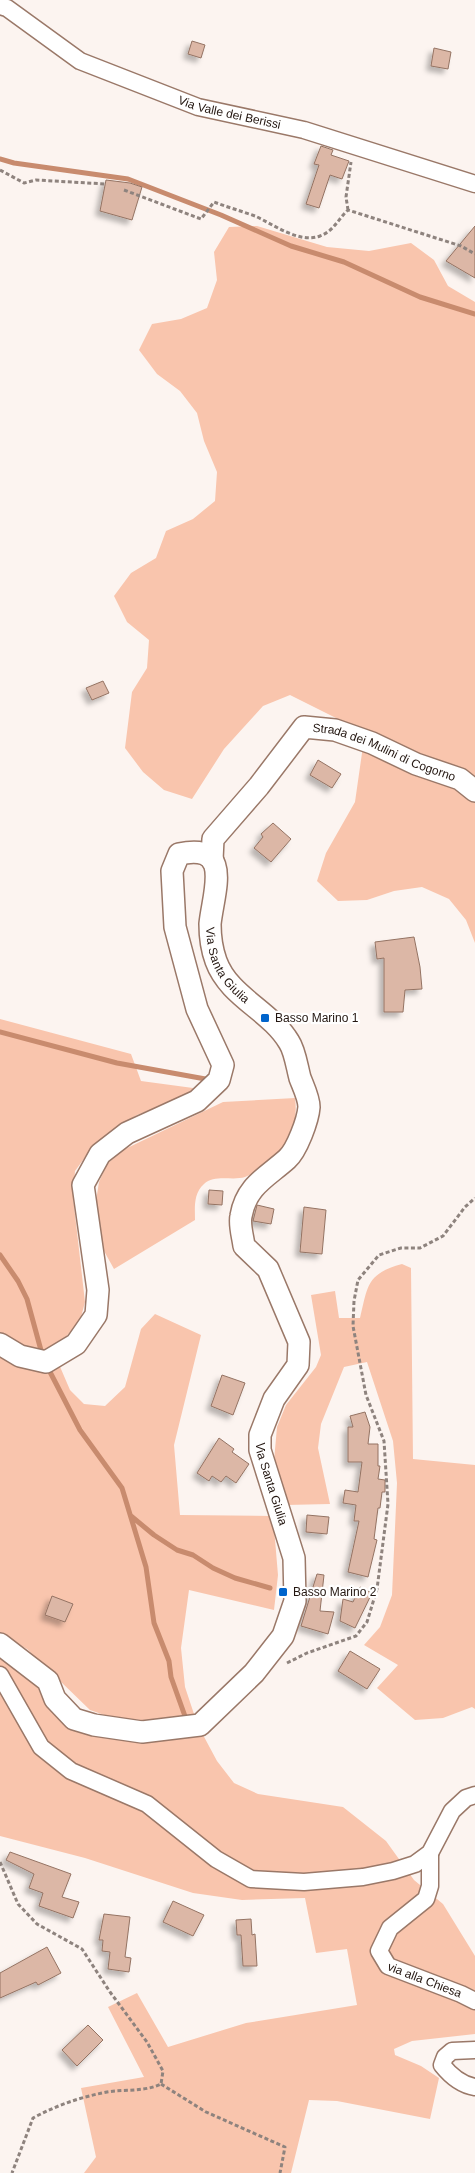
<svg xmlns="http://www.w3.org/2000/svg" width="475" height="2173" viewBox="0 0 475 2173" font-family="Helvetica,sans-serif">
<defs>
<filter id="shadow"><feDropShadow dx="-4.5" dy="4.5" stdDeviation="2.5" flood-color="#0004"/></filter>
</defs>
<rect width="100%" height="100%" fill="#fcf4f0"/>
<!-- green -->
<path fill="#f9c5ad" d="M257,226L327,247L369,251L411,243L434,260L448,286L475,302V943L466,920L449,899L422,887L394,891L367,900L338,901L317,881L326,853L355,802L363,746L344,722L290,695L263,706L224,749L192,799L164,790L143,772L125,748L132,692L147,668L149,640L127,622L114,596L131,573L156,558L166,531L193,519L215,501L217,472L204,441L197,413L180,391L157,374L139,350L152,324L181,319L207,308L217,280L214,252L229,227Z
M0,1019L131,1054L141,1081L193,1088L191,1094L137,1115L111,1131L91,1149L75,1171L73,1197L85,1302L80,1321L64,1339L52,1348L70,1390L84,1404L105,1406L125,1387L141,1329L155,1314L201,1335L174,1445L180,1515L273,1516L278,1575L274,1610L189,1590L181,1648L185,1687L195,1717L155,1721L113,1718L90,1710L27,1649L0,1634Z
M295,1098C300,1134 280,1163 245,1177C233,1181 214,1174 204,1184C193,1194 195,1208 195,1220L114,1269L99,1242L96,1201L99,1182L107,1164L123,1150L223,1102Z
M402,1264L411,1268L413,1459L475,1465V1709L472,1707L443,1718L415,1720L377,1688L398,1665L364,1645L380,1627L392,1595L397,1483L393,1441L367,1362L344,1367L321,1424L318,1448L330,1504L286,1505L274,1461L277,1427L286,1405L316,1367L321,1355L311,1295L335,1291L339,1318H360C368,1286 366,1274 402,1264Z
M0,1649L75,1724L202,1733L217,1761L234,1783L258,1794L343,1807L386,1841L414,1880L443,1904L475,1956V2034L412,2041L394,2049L395,2055L421,2066L439,2078L430,2119L337,2101L309,2100L291,2173H84L96,2157L81,2088L144,2077L108,2007L137,1993L168,2047L246,2023L357,2005L347,1949L316,1953L305,1898L242,1900L193,1893L85,1858L0,1836Z"/>
<g fill="none" stroke-linecap="round" stroke-linejoin="round">
<!-- stream -->
<path stroke="#c88b6e" stroke-width="5" d="M0,159L14,163L128,179L221,215L291,246L344,262L420,297L475,314
M0,1032L117,1063L211,1080
M0,1255L18,1281L27,1299L42,1354
M49,1370L80,1430L122,1488L146,1567L154,1623L169,1661L171,1677L186,1719
M131,1516L154,1535L177,1550L193,1555L213,1568L235,1578L270,1588"/>
</g>
<!-- building -->
<path fill="#dcb7a6" stroke="#947363" filter="url(#shadow)" d="M192,41L205,45L201,58L188,54Z
M434,48L451,52L448,69L431,66Z
M321,146L333,150L331,155L349,161L342,179L330,175L319,208L306,204L319,165L314,164Z
M106,180L130,183L142,187L132,220L100,211Z
M475,226V278L446,261Z
M103,681L109,693L92,700L86,688Z
M318,760L341,774L332,788L310,775Z
M273,823L291,839L271,862L254,848L263,837L261,834Z
M414,937L420,967L422,989L405,990L403,1012H384V958L377,959L375,942Z
M209,1190L223,1191L222,1205L208,1204Z
M257,1205L274,1209L271,1224L253,1221Z
M304,1207L326,1210L322,1254L300,1252Z
M222,1375L245,1383L233,1415L211,1406Z
M365,1412L370,1427L368,1444H378V1466H380L378,1479L385,1480V1492H382L380,1508H378L374,1539L377,1540L368,1577L348,1572L359,1521H354L356,1505L343,1503L345,1490L358,1492L362,1462H348V1427H353L350,1416Z
M219,1438L234,1449L232,1452L249,1464L236,1483L226,1476L221,1482L212,1476L209,1481L197,1473Z
M307,1515L329,1517L327,1534L306,1532Z
M317,1574L324,1575L320,1611L334,1612L328,1634L301,1626Z
M360,1587L372,1593L355,1628L340,1621L343,1599L353,1602Z
M52,1596L73,1604L65,1622L45,1615Z
M350,1651L380,1669L367,1689L338,1671Z
M10,1852L71,1874L62,1897L79,1902L73,1918L39,1906L43,1893L29,1888L34,1874L6,1860Z
M173,1901L204,1915L193,1936L163,1922Z
M104,1914L130,1917L125,1957L131,1958L129,1972L108,1969L110,1952L102,1951L103,1940H99Z
M251,1919L252,1935L255,1934L257,1966H243L241,1935H237L236,1920Z
M47,1947L61,1973L38,1985L36,1982L0,1998V1973Z
M88,2025L103,2040L77,2066L62,2050Z"/>
<g fill="none" stroke-linecap="round" stroke-linejoin="round">
<!-- minor casing -->
<g stroke="#9a7868" stroke-width="19">
<g id="minor">
<path id="s1" d="M0,6L7,8L80,61L198,107L304,130L475,184"/>
<path d="M0,1675L41,1747L71,1771L147,1804L216,1859L251,1879L304,1882L363,1877L393,1871L415,1864L430,1853L452,1811L466,1798L475,1795"/>
<path id="s2" d="M430,1853V1886L426,1899L390,1928L379,1951L388,1966L461,1994L475,2001"/>
<path d="M475,2050L452,2051L445,2057L442,2065C450,2075 462,2085 475,2087"/>
</g>
</g>
<!-- tertiary casing -->
<g stroke="#9a7868" stroke-width="24">
<g id="tertiary">
<path id="s3" d="M212,860L213,839L259,786L304,727L335,730L372,743L416,764L460,779L475,791"/>
<path id="s4" d="M0,1344L20,1356L46,1362L76,1344L96,1315L98,1290L83,1185L100,1154L127,1133L197,1101L219,1080L223,1065L197,1009L175,927L172,871L179,854C234,842 213,893 210,924C210,936 212,950 216,961C229,997 270,1010 289,1042C295,1051 297,1067 300,1078C303,1086 309,1098 309,1107C308,1120 297,1150 287,1159C267,1177 246,1186 241,1216C239,1225 243,1237 244,1246L268,1269L299,1342L298,1365L274,1399L260,1435V1450L294,1558L295,1601L283,1636L254,1673L200,1725L142,1732L94,1725L74,1719L55,1699L48,1681L0,1644"/>
</g>
</g>
<!-- path -->
<path stroke="#8e837e" stroke-width="3" stroke-dasharray="4 2.5" stroke-linecap="butt" d="M0,170L24,183L36,180L105,184
M124,190L201,219L214,202C227,207 241,211 255,216C273,224 299,244 320,236C334,231 338,219 348,210L461,246L475,254
M348,210L346,197L351,162
M287,1663L307,1653L356,1636L367,1622L377,1589L388,1504L384,1441L366,1395L353,1326L354,1301L358,1280L379,1255L401,1248H420L443,1236L465,1207L475,1198
M0,1862L18,1904L37,1924L82,1949L110,1992L147,2042L163,2071L161,2084C144,2092 126,2089 107,2092C81,2097 57,2105 33,2118L12,2173
M161,2084L206,2112L285,2147L280,2173"/>
<!-- minor -->
<use href="#minor" stroke="#fff" stroke-width="16"/>
<!-- tertiary -->
<use href="#tertiary" stroke="#fff" stroke-width="21"/>
</g>
<!-- markers -->
<g fill="#0064cc" stroke="#fff" stroke-width="2">
<rect x="260" y="1013" width="10" height="10" rx="2.5"/>
<rect x="278" y="1587" width="10" height="10" rx="2.5"/>
</g>
<g text-anchor="middle" dominant-baseline="central" stroke-width="4.5" stroke-linejoin="round" paint-order="stroke">
<!-- street labels -->
<g font-size="12" fill="#231610" stroke="#fff">
<text stroke="none"><textPath href="#s1" startOffset="256">Via Valle dei Berissi</textPath></text>
<text stroke="none"><textPath href="#s3" startOffset="250">Strada dei Mulini di Cogorno</textPath></text>
<text stroke="none"><textPath href="#s4" startOffset="812">Via Santa Giulia</textPath></text>
<text stroke="none"><textPath href="#s4" startOffset="1411">Via Santa Giulia</textPath></text>
<text stroke="none"><textPath href="#s2" startOffset="175">via alla Chiesa</textPath></text>
</g>
<!-- poi labels -->
<g font-size="12" fill="#231610" stroke="#fff" text-anchor="start">
<text x="275" y="1018">Basso Marino 1</text>
<text x="293" y="1592">Basso Marino 2</text>
</g>
</g>
</svg>
